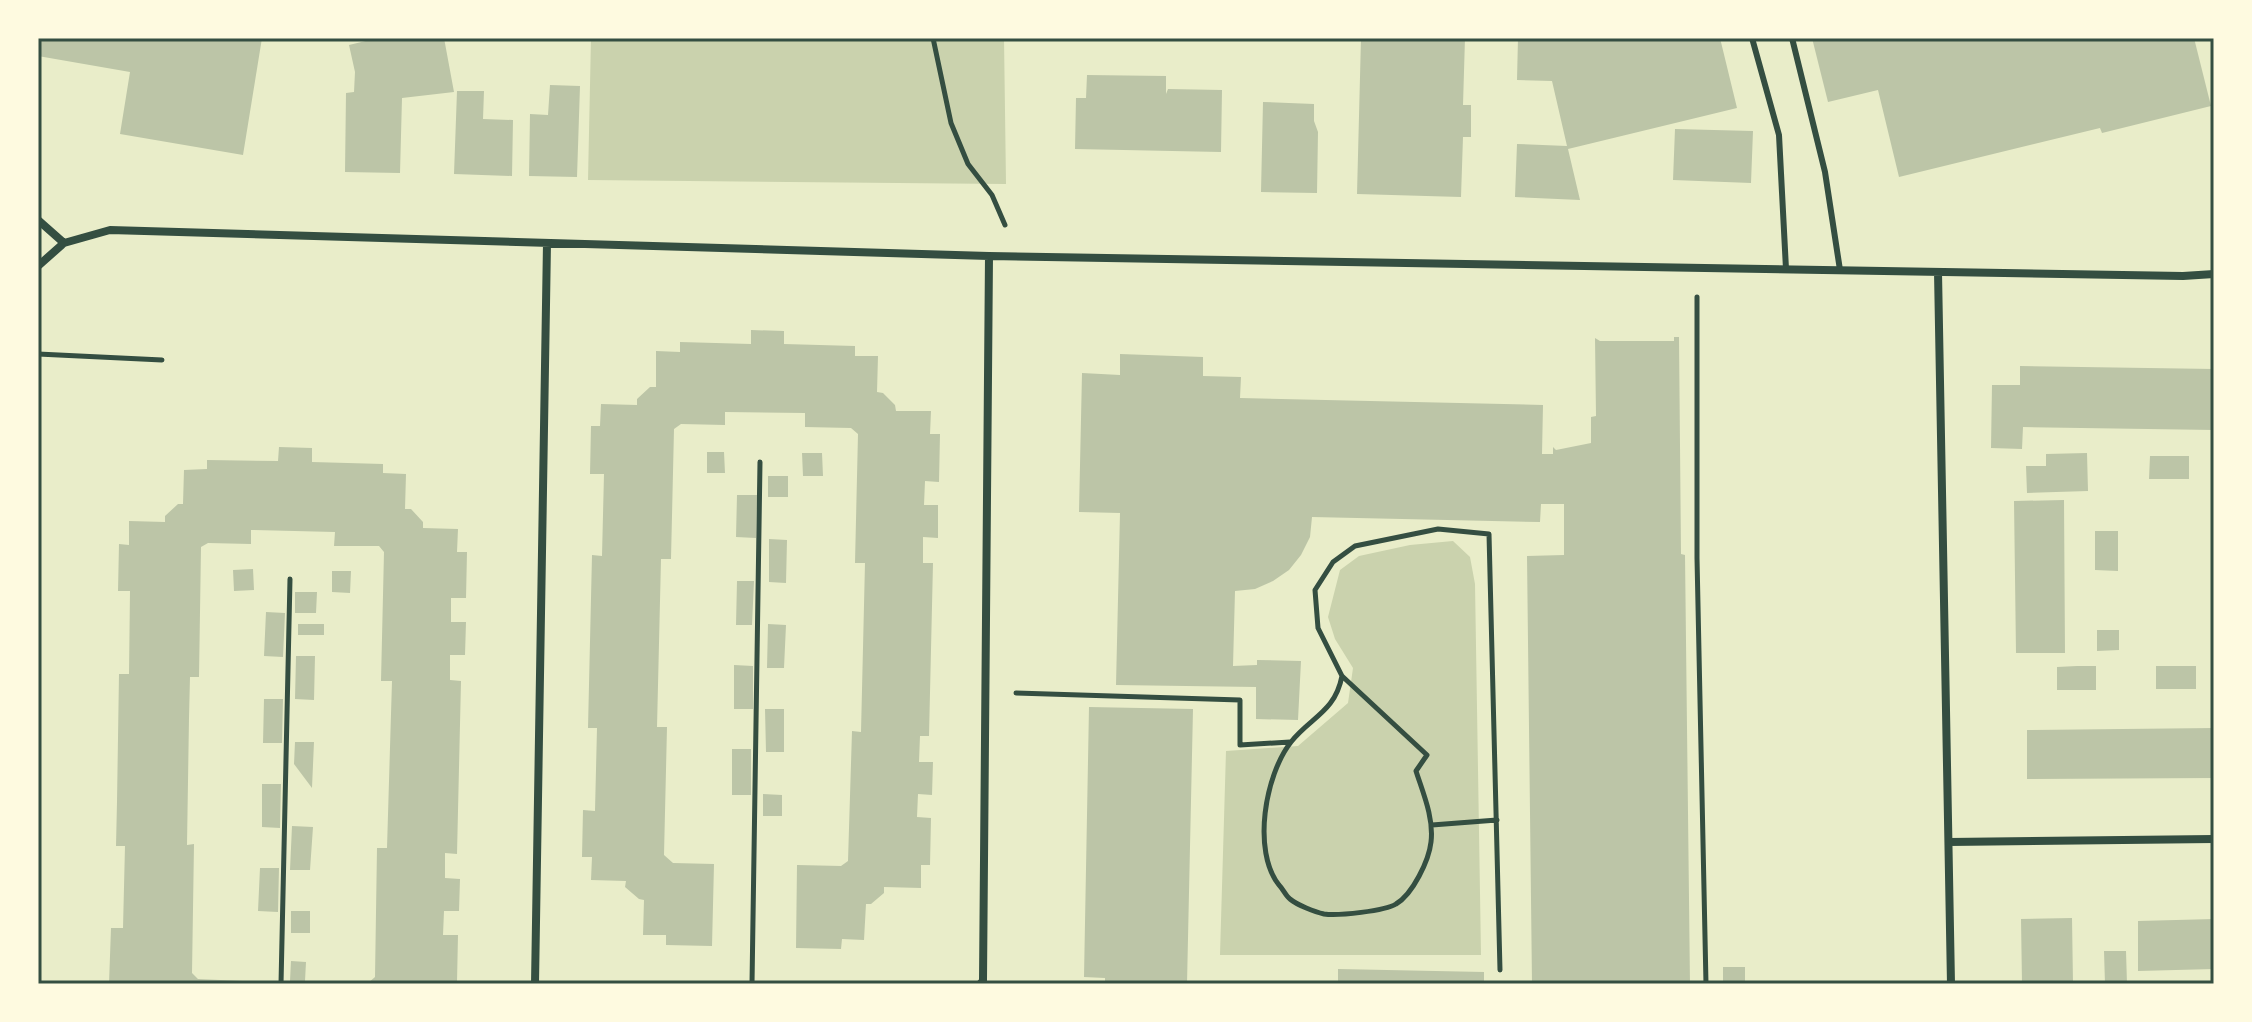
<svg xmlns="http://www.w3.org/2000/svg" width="2252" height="1022" viewBox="0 0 2252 1022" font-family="Overpass,sans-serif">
<rect width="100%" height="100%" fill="#e9edc9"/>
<!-- green -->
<path fill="#cad2ad" d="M591,38H1004L1006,184L588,180Z
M1453,541L1470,557L1475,584L1481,955H1220L1226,751L1298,746L1348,703L1353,668L1335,639L1328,617L1340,570L1359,556L1410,545Z"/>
<!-- building -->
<path fill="#bcc5a7" d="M41,38H262L243,155L120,134L130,72L38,56Z
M378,38H444L454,92L402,98L400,173L345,172L346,93L354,92L355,72L349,45Z
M1361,38H1465L1463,105H1471V137H1463L1461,197L1357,194Z
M1518,38H1720L1737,108L1568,149L1580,200L1515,197L1517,144L1567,146L1552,81L1517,80Z
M1812,38H2194L2211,106L2102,133L2100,128L1899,177L1878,90L1828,102Z
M1087,75L1166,76V94L1168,89L1222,90L1221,152L1075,149L1076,98H1086Z
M550,85L580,86L577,177L529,176L530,114L548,115Z
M457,91H484L483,119L513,120L512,176L454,174Z
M1263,102L1314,104V121L1318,132L1317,193L1261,192Z
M1675,129L1753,131L1751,183L1673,180Z
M751,330L784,331V344L855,346V356H878L877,392L883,393L895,405L896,411H931L930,434H940L939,482L925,481L924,505H938V538L923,537V563H933L932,606L929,736H920L919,762H933L932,795L918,794L917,817L931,818L930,865H921V888L884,887V893L871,904H866L864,940L842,939L841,949L796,948L797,865L841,866L848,861L852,731L861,732L865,563H855L858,434L851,428L805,427V413L725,412V425L681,424L674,429L671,559H661L657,727H667L664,855L673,863L714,864L712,946L666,945V935H643L644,900L639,899L625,887L626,881L591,880L592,857H582L583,810L595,811L597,728H588L592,555L602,556L604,474H590L591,426H600L601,404L637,405V399L650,387H656V351L680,352V342L751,344Z
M1674,337H1679L1681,554L1685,555L1690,984H1532L1527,556L1564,555V504H1541L1540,522L1312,517L1310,537L1301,555L1289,570L1273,581L1255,589L1235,591L1233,666L1257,665V660L1301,661L1298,720L1256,719V687L1116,685L1120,513L1079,512L1082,373L1120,375V354L1203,357V376L1241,377L1240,398L1543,405L1542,454H1553V447L1556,450L1591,443V417L1596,416L1595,338L1600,341H1674Z
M2020,366L2214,369V430L2023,427L2022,449L1991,448L1992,385H2020Z
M279,447L312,448V462L383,464V473L406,474L405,509H411L423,522V528L458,529L457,552H467L466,598H451V622H466L465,655H450V680L461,681L457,854L445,853V878L460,879L459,911H444L443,935H458L457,982L367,984L375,977L377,848H387L392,681H381L384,552L379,546H334L335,532L251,530V544L208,543L201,547L199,677H190L189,718L187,845L194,844L192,973L198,979L242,981V984H109L111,928H123L125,846H116L117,802L119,674H129L130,591H118L119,544L129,545V521L165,522V516L178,504H183L184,470L207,469V460L278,461Z
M707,452H724L725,473H707Z
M802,453H822L823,476H803Z
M2087,453L2088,491L2027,493L2026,466H2046V454Z
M2150,456H2189V479H2149Z
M768,476H788V497H768Z
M737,495H757L756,538L736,537Z
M2064,500L2065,653H2016L2014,501Z
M2095,531H2118V571L2095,570Z
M769,539L787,540L786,583L769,582Z
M253,569L254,590L234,591L233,570Z
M332,571H351L350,593L332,592Z
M737,581H754L752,625H736Z
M295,592H317L316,613H295Z
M266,612L285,613L283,657L264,656Z
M298,624H324V635H298Z
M768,624L786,625L784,668H767Z
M2097,630H2119V650L2097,651Z
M296,656H315L314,700L295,699Z
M734,665L753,666V709H734Z
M2077,666H2096V690H2057V667Z
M2156,666H2196V689H2156Z
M264,699H283L282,743H263Z
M1089,707L1193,709L1187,984H1105V978L1084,977Z
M765,709H784V752H766Z
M2214,728V778L2027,779V730Z
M295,742H314L312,788L294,764Z
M732,749H751V795H732Z
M262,784H281L280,828L262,827Z
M763,794L782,795V816H763Z
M292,826L313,827L310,870H290Z
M260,868H279L278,912L258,911Z
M291,911H310V933H291Z
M2072,918L2073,984H2022L2021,919Z
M2214,919V969L2138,971V921Z
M2104,951H2126L2127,984H2105Z
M291,961L306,962L305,981H290Z
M1723,967H1745V984H1723Z
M1338,969L1484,972V984H1338Z"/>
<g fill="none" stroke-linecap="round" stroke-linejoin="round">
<!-- path -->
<path stroke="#344e41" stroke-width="5" d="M933,38L951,123L968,164L992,195L1005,225
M1697,297V558L1706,984
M38,354L162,360
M1342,676C1335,712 1311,717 1291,742C1265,775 1252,851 1279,885C1283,889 1286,896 1290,899C1297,905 1315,912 1324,914C1338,916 1385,911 1396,904C1413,894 1429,860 1431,842C1434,818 1423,793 1416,771L1427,755L1342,676L1318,628L1315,590L1333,562L1355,546L1438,529L1489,534L1500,970
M1016,693L1240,700V745L1290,742
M1432,825L1497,820
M281,984L290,579
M752,984L760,462"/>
<!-- service -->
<path stroke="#344e41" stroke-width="6" d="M1752,38L1779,135L1786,269
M1792,38L1825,172L1840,270"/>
<!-- minor -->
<path stroke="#344e41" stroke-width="8" d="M38,220L64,243
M38,266L64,243L110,230L989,256L2183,276L2214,274
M1938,272L1951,984
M1949,842L2214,839
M535,984L547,243
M980,984L983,981L989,256"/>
</g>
<!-- border -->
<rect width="2252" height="1022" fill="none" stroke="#fefae0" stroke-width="80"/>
<rect x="40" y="40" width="2172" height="942" fill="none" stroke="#344e41" stroke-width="3"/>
</svg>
